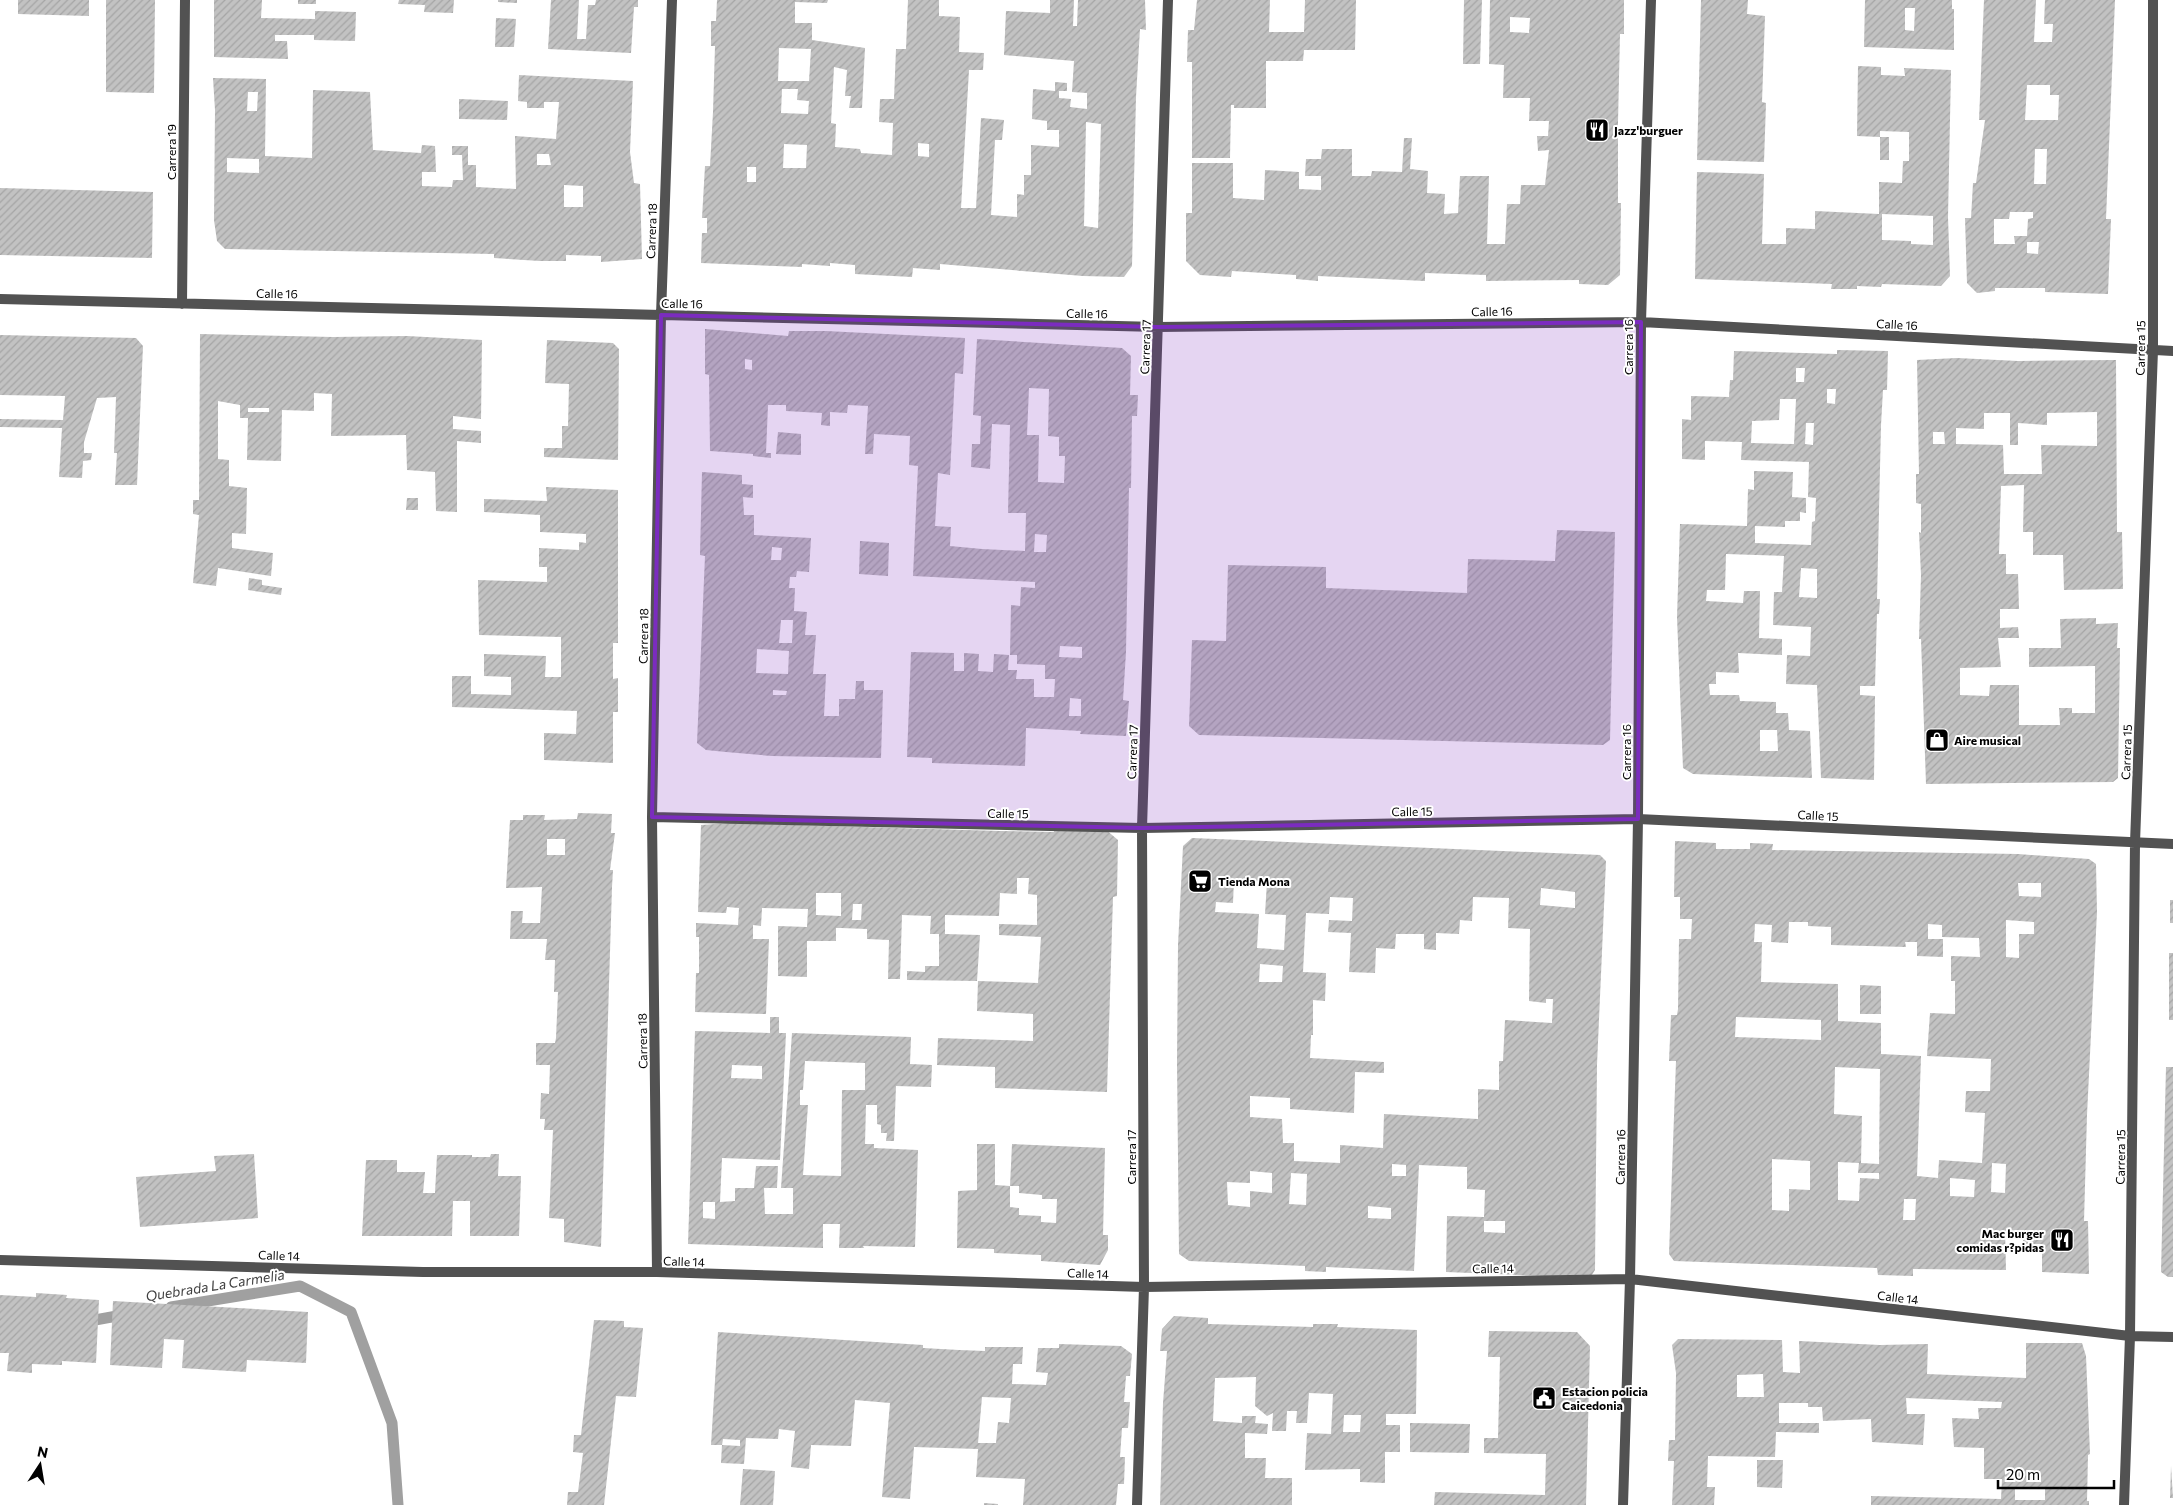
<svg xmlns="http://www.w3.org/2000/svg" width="2173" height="1505" viewBox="0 0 2173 1505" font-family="Commissioner,sans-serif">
<defs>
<pattern id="building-hatch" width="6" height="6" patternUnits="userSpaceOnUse" patternTransform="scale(1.25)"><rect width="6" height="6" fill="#c2c2c2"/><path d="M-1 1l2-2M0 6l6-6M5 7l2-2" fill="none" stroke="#a5a5a5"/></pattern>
</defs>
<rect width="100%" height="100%" fill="#fff"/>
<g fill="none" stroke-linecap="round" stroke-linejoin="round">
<!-- stream -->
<path stroke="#a0a0a0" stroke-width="11" d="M171,1307L300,1286L351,1312L392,1423L398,1505
M84,1322L128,1314"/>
</g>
<!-- building -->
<path fill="url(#building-hatch)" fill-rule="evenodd" d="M18,0H89V16L18,14Z
M106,0H155L154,93L106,92Z
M214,0H262L261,18L315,19V11L356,12L355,41L314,40V35H275V41H287L288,59L214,57Z
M298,0H316V4H298Z
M399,0H454L453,13L424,12L425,5L398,4Z
M498,0H517V3L498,2Z
M551,0H579L577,39H586L588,5H595L596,0H638V7H634L631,53L548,49Z
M717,0H828L827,3L795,2V23H812V40L865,48L862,108H849L851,96H845L847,70L834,67L831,123L836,124L835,147L860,149L861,153L892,155L893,123L879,122L880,99H894L896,49H906L908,0H939V16L960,17L959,52L984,53L983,70H969L961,208H976L981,118L1004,120L1002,140H995L991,215L1017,217V194L1024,195V175H1031V145L1059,147V130H1047V121L1032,119L1033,89L1055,91V82L1067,83V91H1059V98L1071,99L1070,107L1087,109V93L1072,92L1074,61L1004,55L1006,11L1050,13V0H1074L1073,26H1077L1078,0H1145L1146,30L1140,29L1136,97L1132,266L1124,277L1083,276L940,264V270L913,268L912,277L855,274V265L830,263V266L802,264V267L701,263L702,233H707V218H702L705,166H710L713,112L715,46H711V21H716ZM779,48L811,49L809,81H778ZM782,89H798L797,100L809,101L808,114L781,113ZM1086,122L1101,124L1098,228L1084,226ZM918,143L929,144V157L918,156ZM784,144L807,145L806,168H783ZM747,167H756V182H747Z
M1197,0H1270L1269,32H1304L1305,0H1356L1355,50H1304L1303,61H1266V108H1234V105H1231L1230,158H1192V62H1187L1188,30H1194Z
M1464,0H1482L1480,64H1463Z
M1490,0H1624V34H1620L1618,122V203H1621L1620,275L1608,285L1579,284V280L1486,281V275L1425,273V281L1318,276V281L1296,279V275L1232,271L1231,277L1200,275L1186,261V213H1192V163H1233V198L1264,200L1265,170L1299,172V189L1321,190V176H1305L1306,159H1321L1322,149H1352V176H1371L1372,171L1402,172L1404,138H1412L1410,169L1428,171L1427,193L1445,194L1444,214L1458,213L1460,176H1489L1487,244H1505L1507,204H1520L1521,185H1545L1549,150L1538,151L1537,136H1548L1549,121H1529L1530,98H1503L1504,65L1489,64ZM1510,17L1530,18L1529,33L1510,32Z
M1701,0H1748L1747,14L1765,16L1762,102L1766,103L1764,162L1697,160Z
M1865,0H1952V9H1954V50L1864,47ZM1905,8H1915L1914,31L1905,30Z
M1984,0H2036L2034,42H2052L2053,24H2044L2045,0H2115L2106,219H2111L2108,294L2045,292V288H1995V291L1977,293L1967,283L1965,218H1971L1973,183H1976L1985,120H1979ZM2027,85H2050V95H2059L2058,120H2025ZM2035,149H2047L2046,184H2034ZM2010,212H2033V218L2028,219L2027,236H2014L2015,244H1994V219H2009ZM2027,242H2039L2038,254L2027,253Z
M496,18L516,19L514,47H495Z
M1858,66L1881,67V75L1905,76L1904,68L1951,70L1948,217L1950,276L1941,286L1882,284L1881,287L1857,286V289H1831L1832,284L1695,279L1697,172L1764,174L1762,244H1786V228L1815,229V211L1879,214V182L1902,183L1903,161H1909V132L1880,131V137L1857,136ZM1882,214L1933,216V245L1911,244V241L1882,240Z
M519,75L633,81L630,152L634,183L640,184L642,259L601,262V256L566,255V261H540L494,258V254L225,249L217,241L214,220L215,110L213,78L266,79L265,156L312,158L313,90L370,92L373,150L421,153L422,145L435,146L436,172H422V186L452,187L453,180H463L462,155H452V146H468V165H476V187L516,189L515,136L556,139L559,102H544V108H527V102L518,101ZM248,92H258L257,111H247ZM537,154H549L551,165H537ZM227,158L259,159V173L227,172ZM564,185L583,186V207H564Z
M459,99L508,101L507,120L459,119Z
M1880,137H1889V160H1880Z
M0,188L153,192L152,258L0,255Z
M705,329L788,336L789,331H826L965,338L963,374L955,373L950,475L938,473L935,526L951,527L950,546L982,549L1025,551L1026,513H1008L1010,425L992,424L990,469L971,467L972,444H980L981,416L973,415L977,339L1122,348L1131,356L1130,395H1138L1137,416H1132L1131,488H1129L1126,652L1123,700L1129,701L1126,736L1080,734L1081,731L1026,728L1025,766L932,763V758L907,757L911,652L954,653V671H964V653L979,654L978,671L993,672L994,654L1009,655L1008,670H1017L1016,679H1034V697H1054L1055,679H1045V665L1017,664V655H1010L1011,605L1020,606L1021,587L1035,588V582L913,576L918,466L909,465L910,436L874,434L873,454H865L868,406L848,405L847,413L830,412V426L821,425L822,413L786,411V405H768L766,453H771V458L753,456V454L710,451L709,375L705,374ZM745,359L752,360V370L745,369ZM1029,388L1049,389L1048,436L1059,437V456H1065L1064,483L1038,482L1039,435H1027ZM1035,534L1047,535L1046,552H1034ZM1060,646L1082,647V658L1059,657ZM1070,698L1081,699V716H1069Z
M200,334L333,337L407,336L482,340L481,419L453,416V429L481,431V443L457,441V512L436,511L435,472L407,470L406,435L331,436L332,394L314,393V411L282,410L281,461L247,460L248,418H240V405L218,401V459L229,460V486L247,488L246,534L232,533V548L273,553L271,576L218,568L216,586L193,583L199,515L193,514V500H199ZM248,408H269V412H248Z
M0,335L136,338L143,346L137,485H115L117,453H114L116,397L97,398L84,442V453H92L91,460L83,461L82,478L59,477L62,428L0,427V419L63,420L65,396L0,395Z
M547,340L613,343L619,349L618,460L544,457V448H562V426H568L569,384L545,383Z
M1837,350L1888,351L1887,390H1883L1881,425L1877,599H1880L1879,614H1877L1875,686H1860V695L1875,696L1874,780L1821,778L1817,685L1786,684L1787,655L1810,656L1811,627L1773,625L1774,592H1782L1784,556L1726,554L1725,590H1707L1706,601L1743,603L1744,591H1760L1759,638L1782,639V655L1738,653L1739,673L1716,672V684H1709L1710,695H1739L1740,701L1776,702V713H1788L1789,730L1810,731L1812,778L1693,774L1683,768L1677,617L1680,524L1747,526L1748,489L1754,490V471L1793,472L1792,497L1806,498V513L1800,512V521H1785V527L1755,526V543L1811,545L1812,522L1815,521L1816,498L1808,497L1809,462L1741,460L1742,442L1705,441V460L1682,459V419L1691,420V396L1729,397L1730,380H1733L1734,351L1837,354ZM1796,368H1805L1804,382H1796ZM1827,389H1836L1835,404L1827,403ZM1780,399H1796L1794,444L1751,443L1752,421L1779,420ZM1806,423H1814L1813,445L1805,444ZM1801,568L1817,569V598L1799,597ZM1760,730H1777L1778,751H1760Z
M1957,358L2018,361L2116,360L2117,532H2122L2123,589L2064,590L2063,555H2033V532H2023L2024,485L2001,486L1999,554H2006V574H2018L2019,609H2000V628L2018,627L2019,638H1998L2001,667L1960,668V695L1989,696L1990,685H2019V725H2060L2059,708H2072V713H2095V666L2029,667V648H2061L2060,619L2096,618V624L2118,623L2117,648H2120L2118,778L2113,782L1926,784L1921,639H1919L1921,575L1919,532L1921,533V504L1916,503V474H1919L1917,360ZM2097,412V446L2041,445L2042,474H2004L2003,445L1956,444V428L1984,429V413H2010V445H2018V423L2047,425V413ZM1933,432H1944L1945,444H1933Z
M778,432L801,434V455L776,454Z
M702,472L742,475V484L753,485V498L743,497L744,515H754V535L811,538L809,572L797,571L796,577H790L789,588H795L794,611L807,612L805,635H816L813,674H826L824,716H839V699H855L856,681H864V690H883L881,758L772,756L726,752L706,750L697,743L705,556L700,555ZM772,547L782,548L781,560H771ZM781,620H793L792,643H779ZM757,649L789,651L788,674L756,673ZM773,690L787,691L786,695H773Z
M546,487L618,490V643H613V679L618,678V712H613V763L544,760V733L576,734L577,711L452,707V676H471V694L511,695V677L484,676V654L546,656L545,677H561V637L479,635L478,580L547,582V567H539V548L579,550V542L586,543V534L540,532V515L484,512V499L547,501Z
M407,498H418V510H406Z
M1557,530L1615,532L1610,740L1603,745L1199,735L1189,726L1192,640L1226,641L1228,565L1326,567V588L1467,593L1468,559L1555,561Z
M860,541L889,543L888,576L859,574Z
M249,578L262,580V585L282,588L281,595L248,590Z
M578,813L612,814L611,833H615L610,870H613L612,887L601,1247L564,1242V1219L549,1218L553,1130H544L545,1119H540L541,1093L549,1094L550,1065H536V1043H555L556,1038L558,992H554L555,960H545L547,939H510L511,911H523L522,923H540L542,887L506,888L510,820H523V815H545L544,820L577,819ZM547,839H565V855H547Z
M730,823L1000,831L1054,832L1053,827L1105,829L1118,840L1117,896L1113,897L1107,1092L995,1088V1067L937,1065L938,1038L1033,1041V1014L977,1011L978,981L1038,983L1041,937L999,935V924L1037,925V895L1028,894L1029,878H1017V894L1000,893L999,916L945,915V934L980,935L977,981L907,980V971L925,972V966H939V934H930L931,916L902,915L900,979H888L889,940L867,939V929L841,928H836V941H807V977L778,976V926L807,927L808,909L762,908L761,926L753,925V939H769L766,1014L695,1012L696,973H699V937H696V923L738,925L739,908L727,907L726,913L698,912L701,825ZM816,893H841V916L816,915ZM853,904H862L861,920H852Z
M1192,838L1600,855L1606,861L1597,1065L1595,1270L1590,1278L1446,1272L1447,1216L1484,1217L1485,1190L1467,1189V1167L1419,1165L1414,1271L1326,1267V1272L1305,1271V1266L1189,1261L1179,1254L1177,1063L1178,945L1183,846ZM1234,880L1267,882L1265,914L1286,915L1284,950L1257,948L1259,914L1215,912L1216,902L1233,903ZM1541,888L1575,892V908L1540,905ZM1330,897L1353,898L1352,921L1329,920L1328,932L1351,933L1349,972L1375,973L1376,948L1395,949L1396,934H1424V949L1436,950V933L1459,934L1460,920L1472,921L1473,897L1509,898L1508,928L1530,929L1529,1001L1546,1003V999H1553L1552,1023L1505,1020L1503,1061H1499V1090L1478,1089V1119L1384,1114L1383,1148L1340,1145V1163L1294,1161V1143H1283L1282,1119L1250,1117V1096L1290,1098V1109L1354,1113L1355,1072L1384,1073V1062L1310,1058L1311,1035H1313V1000L1325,1001L1326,973L1303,972L1306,913L1329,914ZM1260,964L1283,966L1282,982H1259ZM1392,1164L1406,1165V1176H1392ZM1250,1171L1272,1173V1193L1250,1191V1207L1228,1205L1227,1182L1250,1183ZM1291,1173L1307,1174L1306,1205L1289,1204ZM1368,1206L1391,1208V1219L1368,1218ZM1484,1221H1505V1233L1484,1232Z
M1675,841L1716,843V849H1750V843L1773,844L1772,850L2018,854L2089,859L2096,864L2097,912L2087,1115L2084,1221H2088L2089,1274L2042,1272V1244H2023V1232L2005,1231L2006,1270L1913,1269V1276L1878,1275L1877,1268L1674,1261L1669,1254L1676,1061H1669L1671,1015H1677L1678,1009L1679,939H1691L1692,919H1680V897H1674ZM2018,883H2041V897L2019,896ZM2006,920L2034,922V934H2019V958L2006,957ZM1789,922H1808V926L1831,927V945L1906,947L1905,942H1917V956L1943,957V939H1928V924L1942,925V937L1979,938L1980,957L1951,956V981H1955V1014L1930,1013L1927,1056L1991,1059L1990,1091H1966L1965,1112L1985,1113L1982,1163L1939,1160L1938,1178L1917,1176L1921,1056L1881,1054V1023L1838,1021V984L1761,982L1762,942H1754L1755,924L1772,925L1771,942L1788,943ZM1736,1017L1821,1020V1040L1735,1037ZM1835,1067L1880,1069L1879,1164L1861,1163L1862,1116L1834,1114ZM1772,1159L1810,1161V1190L1789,1189V1211L1772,1210ZM1838,1162L1859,1163L1858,1173H1879V1179L1860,1178L1859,1201L1838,1200ZM1992,1163L2006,1164L2005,1193L1991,1192ZM1950,1178L1975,1180L1974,1197L1950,1196ZM1904,1199H1916L1915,1220H1903Z
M2170,900H2173V923H2170Z
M2169,953H2173V1020H2169Z
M1860,985L1881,986V1014H1860Z
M770,1017H779V1033H786L780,1160L722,1158L720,1202L735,1201V1188H754L756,1166H778L777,1188H764L765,1214H793V1188H781L792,1033L911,1037L910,1064L932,1065L931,1087L896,1086L894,1141H886L887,1133H881V1125L877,1124V1105H866L865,1144H874V1148L918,1150L915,1247L863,1246L864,1248H839L840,1224H823V1248L688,1244L695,1031L770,1033ZM805,1061L865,1063V1090H842L841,1176L803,1175L808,1105H800V1090H803ZM732,1065L762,1066V1079L731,1078ZM703,1202H715V1219L703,1218Z
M2166,1067H2173V1277H2168L2161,1272Z
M977,1144H995V1185L1010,1186V1207L1019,1208V1215L1041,1216V1222L1056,1223L1057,1199H1042V1195L1019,1193V1186H1010L1012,1144L1105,1148L1103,1235H1108V1250L1100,1265L1041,1261V1255L994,1253V1249L957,1248L958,1191L977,1190Z
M254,1154L258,1218L140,1227L136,1177L216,1171L214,1156Z
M491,1154H499L498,1176H521L519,1236H470V1201H453L452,1236H362L366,1160H397V1172H425L423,1193H435L437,1155H472V1157H490Z
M36,1293L67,1295L66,1298L99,1300L96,1363L62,1361V1365L32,1364V1373L7,1371L9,1353H0V1295L36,1297Z
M113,1301L308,1312L306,1363L247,1360L246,1372L182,1368L184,1340L164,1339L162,1368L110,1365Z
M1174,1316L1208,1318V1324L1313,1327V1324H1338L1337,1327L1417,1330L1416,1414H1386V1425H1400V1452H1385V1483L1360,1482V1469L1305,1470L1307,1433L1331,1434L1333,1394L1309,1393L1307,1423H1296L1297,1411H1287L1286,1431H1272L1273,1413L1267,1416L1255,1406L1256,1377L1215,1378L1213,1421L1242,1423V1416H1256L1255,1423L1268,1424L1267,1434L1245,1433V1458H1266L1265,1478H1292V1505H1160L1163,1403L1167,1351H1160L1162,1329ZM1344,1415H1361L1360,1432H1343Z
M594,1320L624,1321V1327L643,1328L636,1397L616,1396L604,1505H567L568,1492H578L583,1453L573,1452L574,1435H581Z
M1489,1331L1577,1332L1590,1346L1586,1505H1434L1435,1492L1545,1495L1546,1454L1484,1453V1438H1498L1500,1357H1488Z
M718,1332L923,1345V1348L959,1350L985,1351V1347H1023L1022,1364H1013L1012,1384L1046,1385L1048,1373L1036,1372L1038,1348H1059V1344L1121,1346L1132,1354L1130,1376H1126L1124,1402H1130L1128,1428H1122L1120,1457H1125L1124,1484H1118L1116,1505H1023L1025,1479L976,1477L978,1449L914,1447L910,1499L882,1497L890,1403L855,1400L851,1446L811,1445L809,1469L791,1467L795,1431L779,1429L778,1439L746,1438L744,1464L721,1463L722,1445L740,1446V1440L723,1439L722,1445H711ZM982,1397L1011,1398L1009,1423L998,1422L996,1443H978Z
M1678,1339L1782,1340L1783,1372L1800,1373L1799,1341L1880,1345L1928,1344L1927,1374L2026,1378V1343H2082L2086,1356L2088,1404L2090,1454L2088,1455L2087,1501H2089V1505H1871V1496L2001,1499L2002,1479H1984V1448L1954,1447L1952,1418L1979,1419L1978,1408H2001L2002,1402L1906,1398L1907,1414H1925L1923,1445L1872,1442L1871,1419L1823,1421L1822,1407H1808V1403H1779V1423H1819V1433L1776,1432L1775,1457L1708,1456L1707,1487H1715L1714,1505H1672L1674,1461H1668L1669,1440H1675L1676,1373L1672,1345ZM1763,1374L1764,1397H1737V1375ZM2015,1487L2045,1488V1500H2015Z
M1410,1423L1470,1424L1469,1453L1410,1452Z
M1757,1460H1783L1782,1488L1757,1487Z
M2171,1466L2173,1498H2170Z
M743,1469L775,1471L773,1505H740Z
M984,1503L998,1504V1505H984Z"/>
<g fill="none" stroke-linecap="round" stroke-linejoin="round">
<!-- minor -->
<path stroke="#525252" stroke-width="10" d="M0,299L1158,327L1641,322L2173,351
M182,304L185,0
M652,817L1142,828L1638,819L2173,844
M0,1260L423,1272H657L1144,1287L1630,1279L2130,1336L2173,1337
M657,1272L652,817L661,315L672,0
M1137,1505L1144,1287L1142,828L1168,0
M1623,1505L1630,1279L1638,819L1641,322L1651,0
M2124,1505L2130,1336L2135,843L2153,350V0"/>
</g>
<!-- marked area -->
<path fill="#7b2cbf" fill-opacity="0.2" stroke="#7b2cbf" stroke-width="4" stroke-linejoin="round" d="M661,315L1158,327L1641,322L1638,819L1142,828L652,817Z"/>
<!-- icons -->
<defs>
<g id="restaurant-square" transform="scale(1.25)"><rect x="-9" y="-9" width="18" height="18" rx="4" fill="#000" stroke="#fff"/><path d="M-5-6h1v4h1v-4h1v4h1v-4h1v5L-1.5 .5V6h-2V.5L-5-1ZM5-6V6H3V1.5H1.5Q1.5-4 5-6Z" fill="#fff"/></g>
<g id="shop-square" transform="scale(1.25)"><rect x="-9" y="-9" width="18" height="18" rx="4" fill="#000" stroke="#fff"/><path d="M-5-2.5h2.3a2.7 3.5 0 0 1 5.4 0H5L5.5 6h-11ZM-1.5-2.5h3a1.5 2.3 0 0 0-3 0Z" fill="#fff"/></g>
<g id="supermarket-square" transform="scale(1.25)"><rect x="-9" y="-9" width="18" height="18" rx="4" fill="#000" stroke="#fff"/><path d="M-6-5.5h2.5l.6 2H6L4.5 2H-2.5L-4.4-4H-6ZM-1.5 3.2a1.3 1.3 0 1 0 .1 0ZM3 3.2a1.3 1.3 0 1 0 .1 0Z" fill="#fff"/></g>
<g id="civic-square" transform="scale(1.25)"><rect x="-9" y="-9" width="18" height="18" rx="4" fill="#000" stroke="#fff"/><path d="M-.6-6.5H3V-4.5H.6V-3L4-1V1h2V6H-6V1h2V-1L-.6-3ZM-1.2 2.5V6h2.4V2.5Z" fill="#fff"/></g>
</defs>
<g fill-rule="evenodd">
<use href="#restaurant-square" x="1597" y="130"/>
<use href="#shop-square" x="1937" y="740"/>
<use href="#supermarket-square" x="1200" y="881"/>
<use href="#restaurant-square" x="2062" y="1240"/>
<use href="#civic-square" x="1544" y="1398"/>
</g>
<g text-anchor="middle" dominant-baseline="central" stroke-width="4" stroke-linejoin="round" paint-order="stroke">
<!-- poi labels -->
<g font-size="12" font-weight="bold" fill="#000" stroke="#fff" text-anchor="start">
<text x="1614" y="130">Jazz'burguer</text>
<text x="1954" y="740">Aire musical</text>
<text x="1218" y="881">Tienda Mona</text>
<text x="2044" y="1233" text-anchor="end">Mac burger<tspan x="2044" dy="14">comidas r?pidas</tspan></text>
<text x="1562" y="1391">Estacion policia<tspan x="1562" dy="14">Caicedonia</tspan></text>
</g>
<!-- street labels -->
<g font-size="12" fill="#000" stroke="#fff">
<text transform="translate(171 152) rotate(-90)">Carrera 19</text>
<text transform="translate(651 231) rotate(-88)">Carrera 18</text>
<text transform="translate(277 293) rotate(1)">Calle 16</text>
<text transform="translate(682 303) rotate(1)">Calle 16</text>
<text transform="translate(1492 311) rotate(-1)">Calle 16</text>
<text transform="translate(1087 313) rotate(1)">Calle 16</text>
<text transform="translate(1897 324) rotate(3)">Calle 16</text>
<text transform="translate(1145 347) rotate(-88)">Carrera 17</text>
<text transform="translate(1628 347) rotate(-90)">Carrera 16</text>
<text transform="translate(2140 348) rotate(-89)">Carrera 15</text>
<text transform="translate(643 636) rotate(-89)">Carrera 18</text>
<text transform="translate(1132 752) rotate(-88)">Carrera 17</text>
<text transform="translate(1626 752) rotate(-90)">Carrera 16</text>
<text transform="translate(2126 752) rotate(-88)">Carrera 15</text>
<text transform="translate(1412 811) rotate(-1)">Calle 15</text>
<text transform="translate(1008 813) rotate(1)">Calle 15</text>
<text transform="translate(1818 815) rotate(3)">Calle 15</text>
<text transform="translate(642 1041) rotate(-91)">Carrera 18</text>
<text transform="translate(1131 1157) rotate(-90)">Carrera 17</text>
<text transform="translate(1620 1157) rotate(-89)">Carrera 16</text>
<text transform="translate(2120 1157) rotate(-89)">Carrera 15</text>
<text transform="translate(279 1255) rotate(2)">Calle 14</text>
<text transform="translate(684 1261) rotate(2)">Calle 14</text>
<text transform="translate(1493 1268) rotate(-1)">Calle 14</text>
<text transform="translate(1088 1273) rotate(2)">Calle 14</text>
<text transform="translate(1898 1297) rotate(7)">Calle 14</text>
</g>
<!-- water labels -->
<g font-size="14" font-style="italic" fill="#414141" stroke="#fff">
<text transform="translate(215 1285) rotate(-9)">Quebrada La Carmelia</text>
</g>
</g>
<!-- north arrow -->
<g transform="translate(40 1465) rotate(12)" stroke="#ffffff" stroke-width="4" paint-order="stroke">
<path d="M0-4L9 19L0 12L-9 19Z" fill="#000000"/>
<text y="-8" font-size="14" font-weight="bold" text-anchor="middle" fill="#000000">N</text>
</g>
<!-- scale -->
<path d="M1998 1480v8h116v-8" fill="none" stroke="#000000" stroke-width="2.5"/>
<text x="2006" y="1480" font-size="15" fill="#000000" stroke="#ffffff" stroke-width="4" paint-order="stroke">20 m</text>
</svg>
